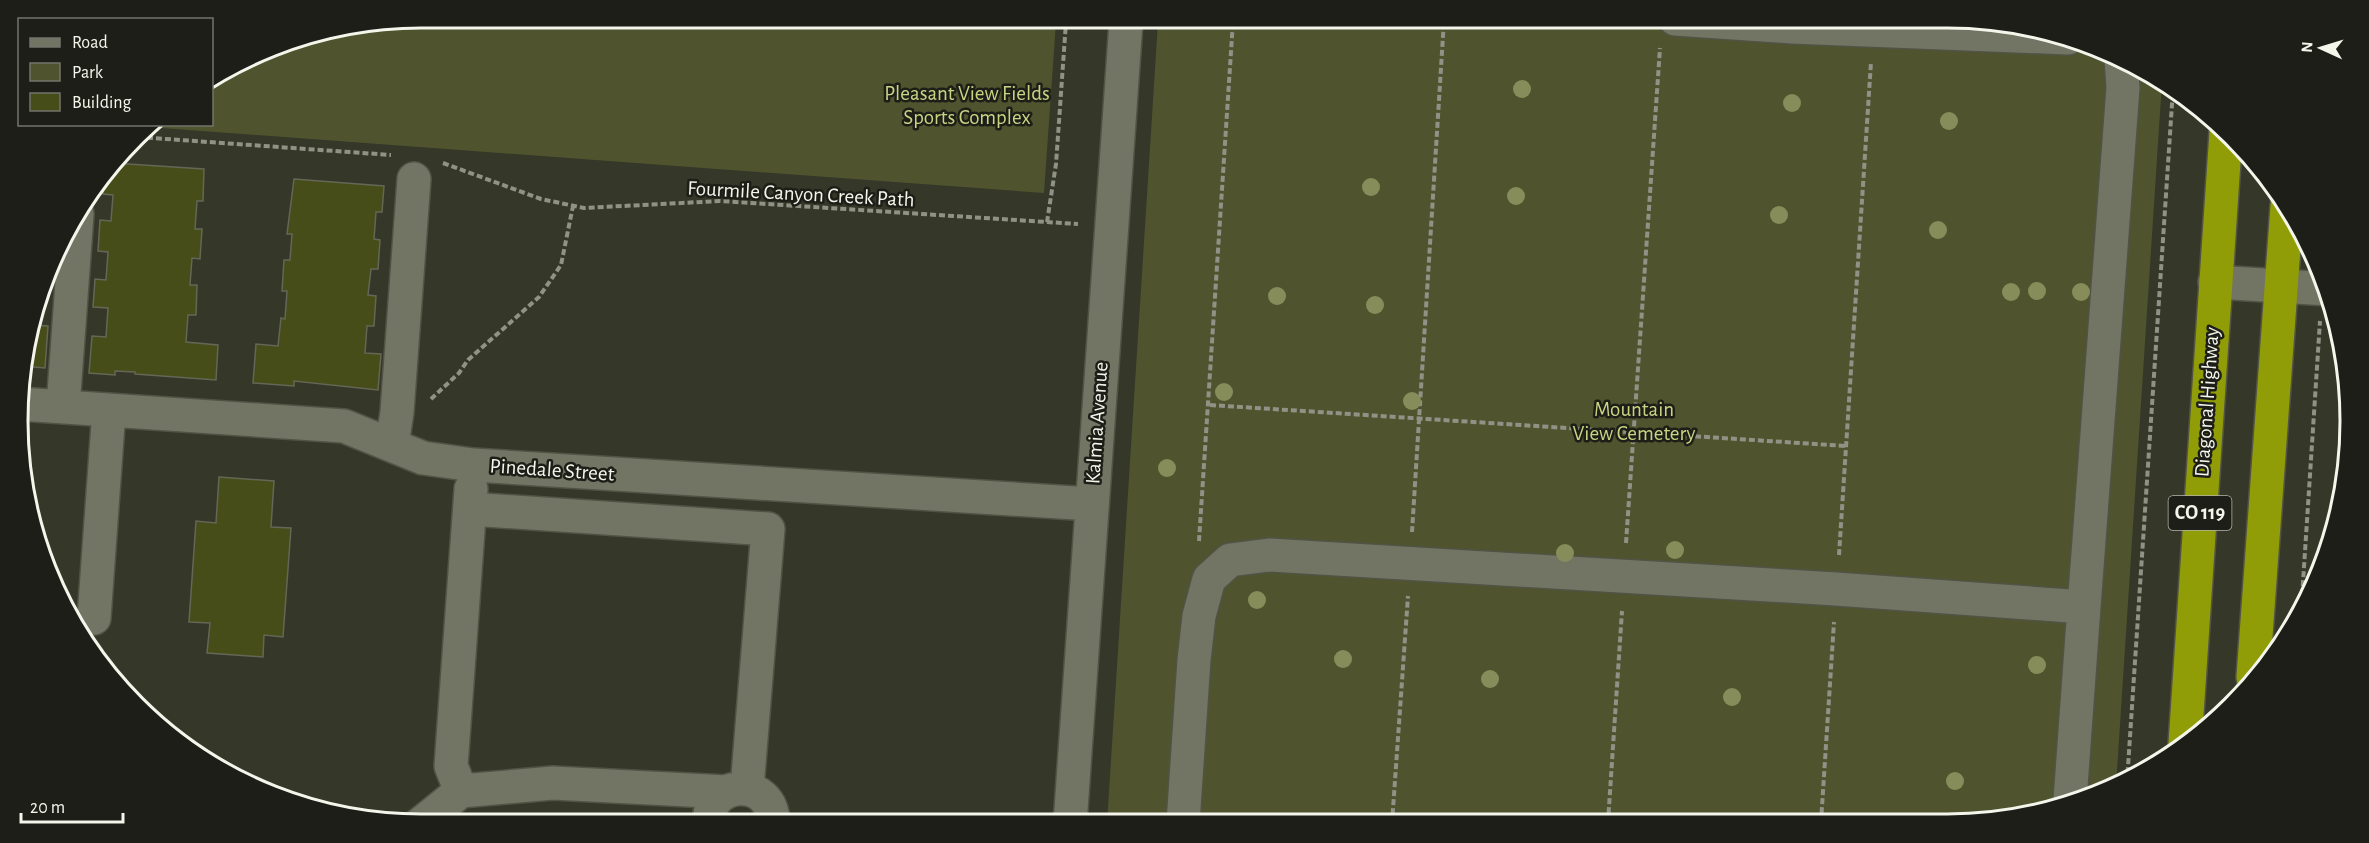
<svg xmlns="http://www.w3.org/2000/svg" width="2369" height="843" viewBox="0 0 2369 843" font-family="'Alegreya Sans',sans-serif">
<rect width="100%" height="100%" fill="#353728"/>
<!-- green -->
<path fill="#4f542f" d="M1947,18L2052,32L2126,59L2162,82L2116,786L2000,821L1107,823L1158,22Z
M1056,22L1044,193L147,127L212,124V83L267,49L343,26Z"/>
<!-- building -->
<path fill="#474d18" stroke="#646756" stroke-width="1.5" d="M113,163L204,169L203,201H197L195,229H202L200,259L192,258L190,285H197L196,315H188L186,342L218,345L216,380L135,374V372L115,371V375L89,373L92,336L106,337L108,308L93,307L95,279L106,280L108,252L98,251L100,220L111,221L113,195L103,194L104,173Z
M294,179L384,186L382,212H376L374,239L380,240L378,269H371L368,295L376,296L374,326H367L365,353L381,354L378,390L294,381V386L253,383L256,344L278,346L281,318L285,319L287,291H282L284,260H290L292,234H287Z
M35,325L48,326L45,368L22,366Z
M219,477L274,481L271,527L291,528L283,637L264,635L263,657L207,653L210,623L189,622L196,521L216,523Z"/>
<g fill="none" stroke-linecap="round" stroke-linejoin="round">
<!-- minor casing -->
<g stroke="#515345" stroke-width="36">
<path id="minor" d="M1675,19L1792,27L2068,38
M2215,282L2329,289
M20,404L344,426L423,458L473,465L1091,504
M63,407L77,214
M392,445L397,412L414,179
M470,509L768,529L747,788
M2084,607L2123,88L2121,58
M94,618L109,410
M461,791L451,766L471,489
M1183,823L1194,660L1199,616L1209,579L1230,560L1269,555L1836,589L2084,607L2070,800
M710,824C704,780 774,774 773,824
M1070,824L1126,22
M419,825L461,791L553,783L727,792"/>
</g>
<!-- highway casing -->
<g stroke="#515345" stroke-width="36">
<path id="highway" d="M2253,677L2287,206
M2185,744L2226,132"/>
</g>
<!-- path -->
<path stroke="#909286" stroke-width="4" stroke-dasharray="6 3" stroke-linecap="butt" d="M138,137L391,155
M443,163L541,199L584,208L720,201L1078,224
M1047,222L1056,164L1066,22
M431,399L459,373L468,360L539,297L561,265L573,206
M1210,405L1846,446
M1412,532L1444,20
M1199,541L1233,21
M1626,543L1660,48
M1839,555L1871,62
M2301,613L2320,321
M2127,782L2173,89
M1608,822L1622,611
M1821,822L1834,622
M1392,823L1408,596"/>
<!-- minor -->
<use href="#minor" stroke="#727563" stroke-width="33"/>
<!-- highway -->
<use href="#highway" stroke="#919d07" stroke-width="33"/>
</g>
<!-- trees -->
<g fill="#868d5a">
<circle cx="1522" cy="89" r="9"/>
<circle cx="1792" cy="103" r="9"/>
<circle cx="1949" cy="121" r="9"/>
<circle cx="1371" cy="187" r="9"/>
<circle cx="1516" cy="196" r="9"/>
<circle cx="1779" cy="215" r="9"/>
<circle cx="1938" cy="230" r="9"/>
<circle cx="2037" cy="291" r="9"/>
<circle cx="2011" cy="292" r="9"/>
<circle cx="2081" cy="292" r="9"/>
<circle cx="1277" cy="296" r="9"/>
<circle cx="1375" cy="305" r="9"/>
<circle cx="1224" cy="392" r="9"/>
<circle cx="1412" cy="401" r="9"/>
<circle cx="1167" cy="468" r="9"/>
<circle cx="1675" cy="550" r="9"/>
<circle cx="1565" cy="553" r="9"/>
<circle cx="1257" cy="600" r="9"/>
<circle cx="1343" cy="659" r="9"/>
<circle cx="2037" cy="665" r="9"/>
<circle cx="1490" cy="679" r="9"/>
<circle cx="1732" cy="697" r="9"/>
<circle cx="1955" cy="781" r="9"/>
</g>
<g text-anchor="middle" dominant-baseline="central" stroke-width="5" stroke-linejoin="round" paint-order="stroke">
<!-- shield labels -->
<rect fill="#1d1e17" stroke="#b4b5ac" stroke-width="1.5" x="2168.5" y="496" width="63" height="34" rx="4.5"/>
<g font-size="20" font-weight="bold" fill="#f4f6ec">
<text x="2200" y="513">CO 119</text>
</g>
<!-- park labels -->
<g font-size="21" fill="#c9d483" stroke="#1d1e17">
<text x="967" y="93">Pleasant View Fields<tspan x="967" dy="24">Sports Complex</tspan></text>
<text x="1634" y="409">Mountain<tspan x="1634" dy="24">View Cemetery</tspan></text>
</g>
<!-- street labels -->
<g font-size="21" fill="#f4f6ec" stroke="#1d1e17">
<text transform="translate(801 194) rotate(3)">Fourmile Canyon Creek Path</text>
<text transform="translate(2207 402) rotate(-86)">Diagonal Highway</text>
<text transform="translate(1097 423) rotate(-86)">Kalmia Avenue</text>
<text transform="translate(552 470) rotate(4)">Pinedale Street</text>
</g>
</g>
<!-- crop -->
<path d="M0 0H2369V843H0ZM421 28H1947A393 393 0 0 1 2340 421V421A393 393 0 0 1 1947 814H421A393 393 0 0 1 28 421V421A393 393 0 0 1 421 28Z" fill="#1d1e17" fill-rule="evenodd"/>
<path fill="none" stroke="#f4f6ec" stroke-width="3" d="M421 28H1947A393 393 0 0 1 2340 421V421A393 393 0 0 1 1947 814H421A393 393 0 0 1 28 421V421A393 393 0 0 1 421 28Z"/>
<!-- legend -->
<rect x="18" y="18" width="195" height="108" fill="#1d1e17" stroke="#73746c" stroke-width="1.5"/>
<rect x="30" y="38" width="30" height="9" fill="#727563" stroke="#73746c" stroke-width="1.5"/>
<text x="72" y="48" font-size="18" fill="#f4f6ec">Road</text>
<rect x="30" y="63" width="30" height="18" fill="#4f542f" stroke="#73746c" stroke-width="1.5"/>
<text x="72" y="78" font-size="18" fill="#f4f6ec">Park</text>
<rect x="30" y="93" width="30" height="18" fill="#474d18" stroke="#73746c" stroke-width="1.5"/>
<text x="72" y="108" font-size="18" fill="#f4f6ec">Building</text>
<!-- north arrow -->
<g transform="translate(2321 48) rotate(274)" stroke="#1d1e17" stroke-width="4.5" paint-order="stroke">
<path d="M0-4.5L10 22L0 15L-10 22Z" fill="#f4f6ec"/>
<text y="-9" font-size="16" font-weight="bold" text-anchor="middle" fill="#f4f6ec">N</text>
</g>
<!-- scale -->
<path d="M21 813v9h102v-9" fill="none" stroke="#f4f6ec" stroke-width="3"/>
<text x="30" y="813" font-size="18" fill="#f4f6ec" stroke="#1d1e17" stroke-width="4.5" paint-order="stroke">20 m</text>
</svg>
